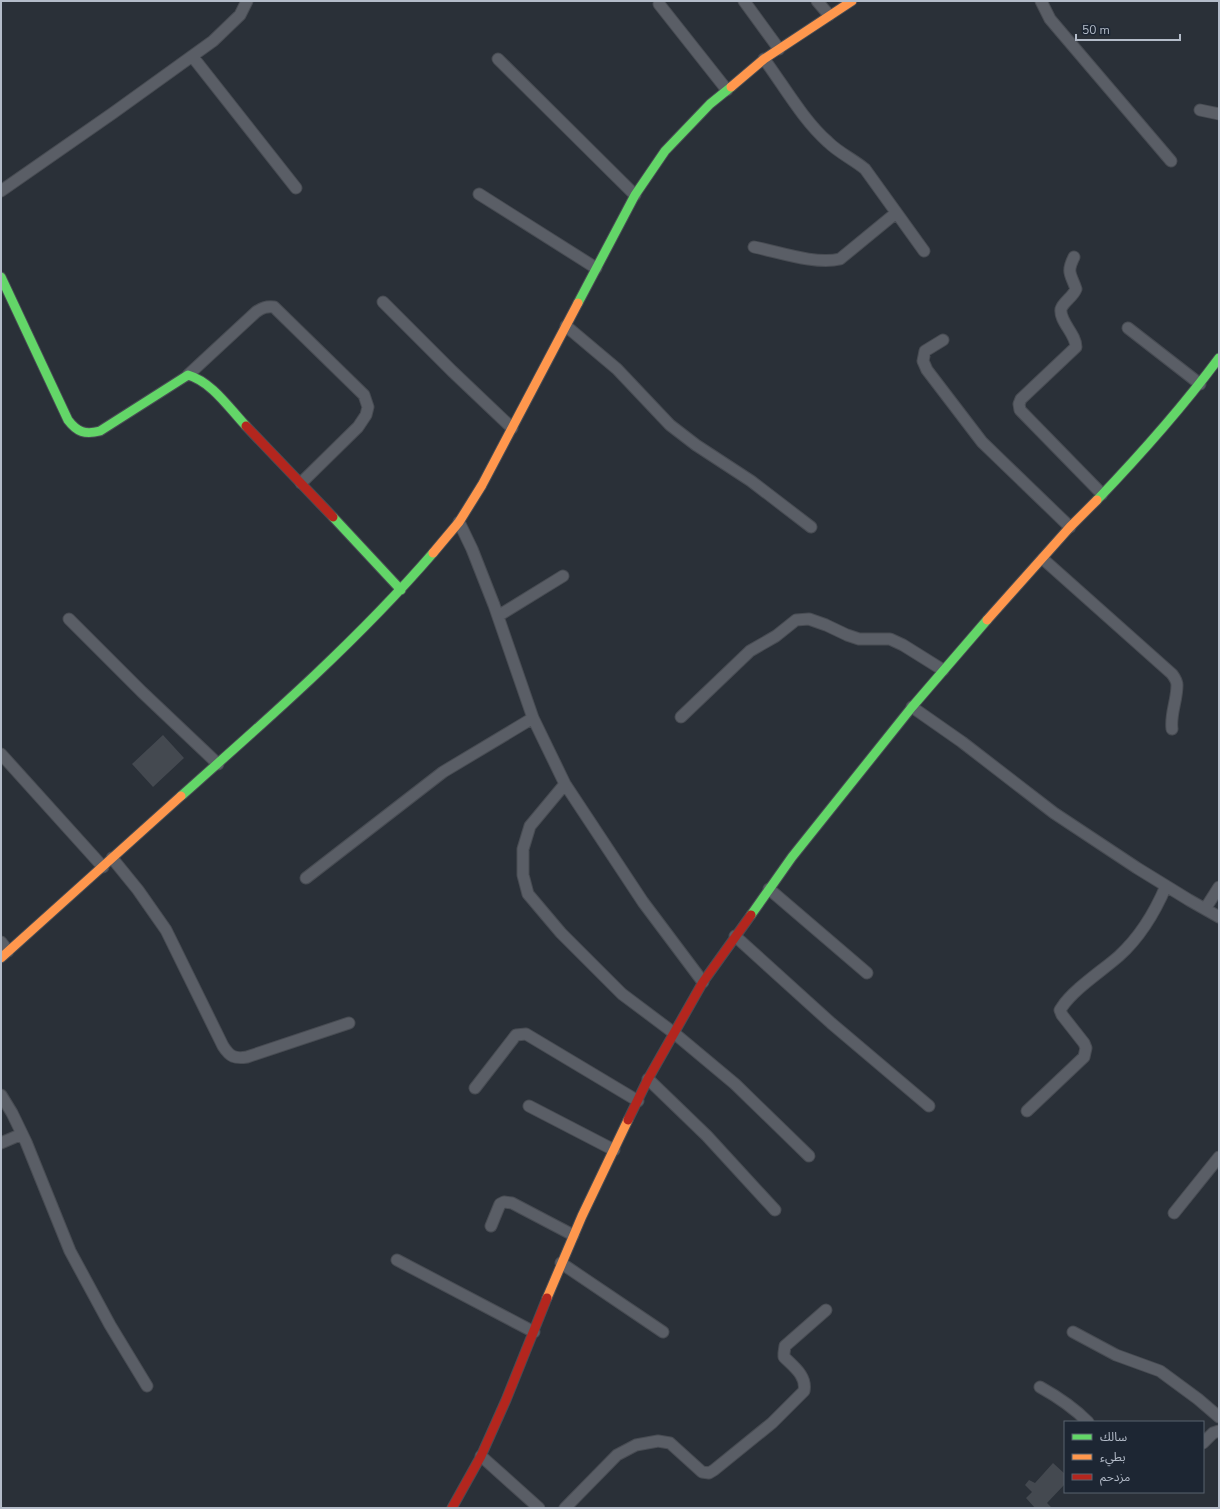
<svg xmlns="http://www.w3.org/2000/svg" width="1220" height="1509" viewBox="0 0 1220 1509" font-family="'Nunito Sans','Noto Sans Arabic',sans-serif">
<rect width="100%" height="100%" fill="#2a3038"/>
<!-- building -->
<path fill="#444950" d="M163,735L184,758L153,787L132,764Z
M1053,1463L1065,1474V1484L1047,1503L1052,1508H1035L1026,1498L1032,1492L1025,1485L1029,1480L1035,1483Z"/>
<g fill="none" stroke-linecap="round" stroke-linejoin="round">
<!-- street casing -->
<g stroke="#484c53" stroke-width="13">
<path id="street" d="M744,1L779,49
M817,1L829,15
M1041,1L1050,19L1061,32L1171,161
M659,4L727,90
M192,56L296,188
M498,59L635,195
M764,59C784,86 803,120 828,142C839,153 853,159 865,169L924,251
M1200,110L1219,114
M1,191L113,113L213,41L240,15L247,1
M479,194L596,268
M754,247C779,252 816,265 840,259L896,213
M1074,257C1066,273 1071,274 1076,289C1073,297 1063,302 1061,309C1059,321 1076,334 1076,347L1021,399L1019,404L1020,410L1102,494
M383,302L452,371L512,428
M566,326L617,369L670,425L696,445L751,481L811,527
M1128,328L1200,384
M943,340L925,351L923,361L927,370L982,442L1070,527
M188,375L256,312C262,308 266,306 274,307L364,395L368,407L366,415L358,427L301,483
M459,522L472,549L494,605L533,718L565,784L643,902L703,982
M1043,559L1172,674C1175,678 1177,681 1177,685C1177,701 1170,714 1172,729
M498,616L563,576
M69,619L142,692L218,764
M912,707L962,742L1054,813L1137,868L1189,900L1219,917
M681,717L750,651L776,636L796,620L809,619L826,625L847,635L859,639H890L903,645L943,670
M1,754L103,867
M565,784L530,826L523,849V875L528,894L561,933L622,994L674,1033L735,1084L809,1156
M112,858L138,890L166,930L223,1046C230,1057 235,1059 247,1057L349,1023
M306,878L443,772L533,718
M769,889L867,973
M1205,909L1219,887
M735,936L831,1023L929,1106
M1,942L8,951
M648,1079L707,1136L775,1210
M475,1088L516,1035L526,1034L638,1101
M1,1095L12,1113L26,1142L70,1251L110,1325L147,1386
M529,1106L614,1150
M1027,1111L1084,1057L1086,1048L1084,1043L1062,1015L1060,1010L1062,1007C1074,989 1102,971 1119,956C1141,936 1155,912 1166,886
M1,1143L22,1134
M1174,1213L1219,1157
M491,1226L500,1204L504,1202L512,1203L573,1235
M397,1260L534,1332
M561,1263L663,1332
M1073,1332L1116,1355L1160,1371L1198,1399L1219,1417
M1040,1387C1058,1397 1073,1407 1088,1422
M1203,1443L1213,1433L1219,1431
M481,1456L539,1508
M565,1508L617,1455L636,1445L658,1441L670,1443L702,1472L709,1473L714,1470L772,1423L804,1391C807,1376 794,1367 784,1357V1353L785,1346L826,1310"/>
</g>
<!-- fast casing -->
<g stroke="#484c53" stroke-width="11">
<path id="fast" d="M1,277L68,420C77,432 85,435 100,431L188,375C212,382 229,408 246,426
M578,303L635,195L665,151L710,104L731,87
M1097,500C1140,455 1182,408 1219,358
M333,517L401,590
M181,796C268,719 357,641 433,553
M751,915L792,857L912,707L987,620"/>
</g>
<!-- slow casing -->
<g stroke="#484c53" stroke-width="11">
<path id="slow" d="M731,87L764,59L852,1
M433,553L459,522L482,485L578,303
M987,620L1070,527L1097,500
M1,958L181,796
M547,1298L582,1216L628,1120"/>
</g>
<!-- jam casing -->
<g stroke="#484c53" stroke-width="11">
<path id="jam" d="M246,426L333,517
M628,1120L648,1079L703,982L751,915
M452,1508L481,1456L506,1400L547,1298"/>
</g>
<!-- street -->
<use href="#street" stroke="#5a5e66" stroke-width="11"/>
<!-- fast -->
<use href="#fast" stroke="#63d668" stroke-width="9"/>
<!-- slow -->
<use href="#slow" stroke="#ff974d" stroke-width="9"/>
<!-- jam -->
<use href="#jam" stroke="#b3261e" stroke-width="9"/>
</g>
<!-- border -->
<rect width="1220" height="1509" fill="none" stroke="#b4bcc9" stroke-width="4"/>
<!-- legend -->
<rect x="1064" y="1421" width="140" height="72" fill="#1d2633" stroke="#59626f"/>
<rect x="1072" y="1434" width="20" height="6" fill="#63d668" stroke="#59626f"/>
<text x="1100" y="1441" font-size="12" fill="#b4bcc9">سالك</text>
<rect x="1072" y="1454" width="20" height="6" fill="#ff974d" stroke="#59626f"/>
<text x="1100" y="1461" font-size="12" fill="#b4bcc9">بطيء</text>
<rect x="1072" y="1474" width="20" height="6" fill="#b3261e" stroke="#59626f"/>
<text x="1100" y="1481" font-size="12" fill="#b4bcc9">مزدحم</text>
<!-- scale -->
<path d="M1076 34v6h104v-6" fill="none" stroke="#b4bcc9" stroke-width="2"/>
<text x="1082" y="34" font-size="12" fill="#b4bcc9" stroke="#1d2633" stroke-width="3" paint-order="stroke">50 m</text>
</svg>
